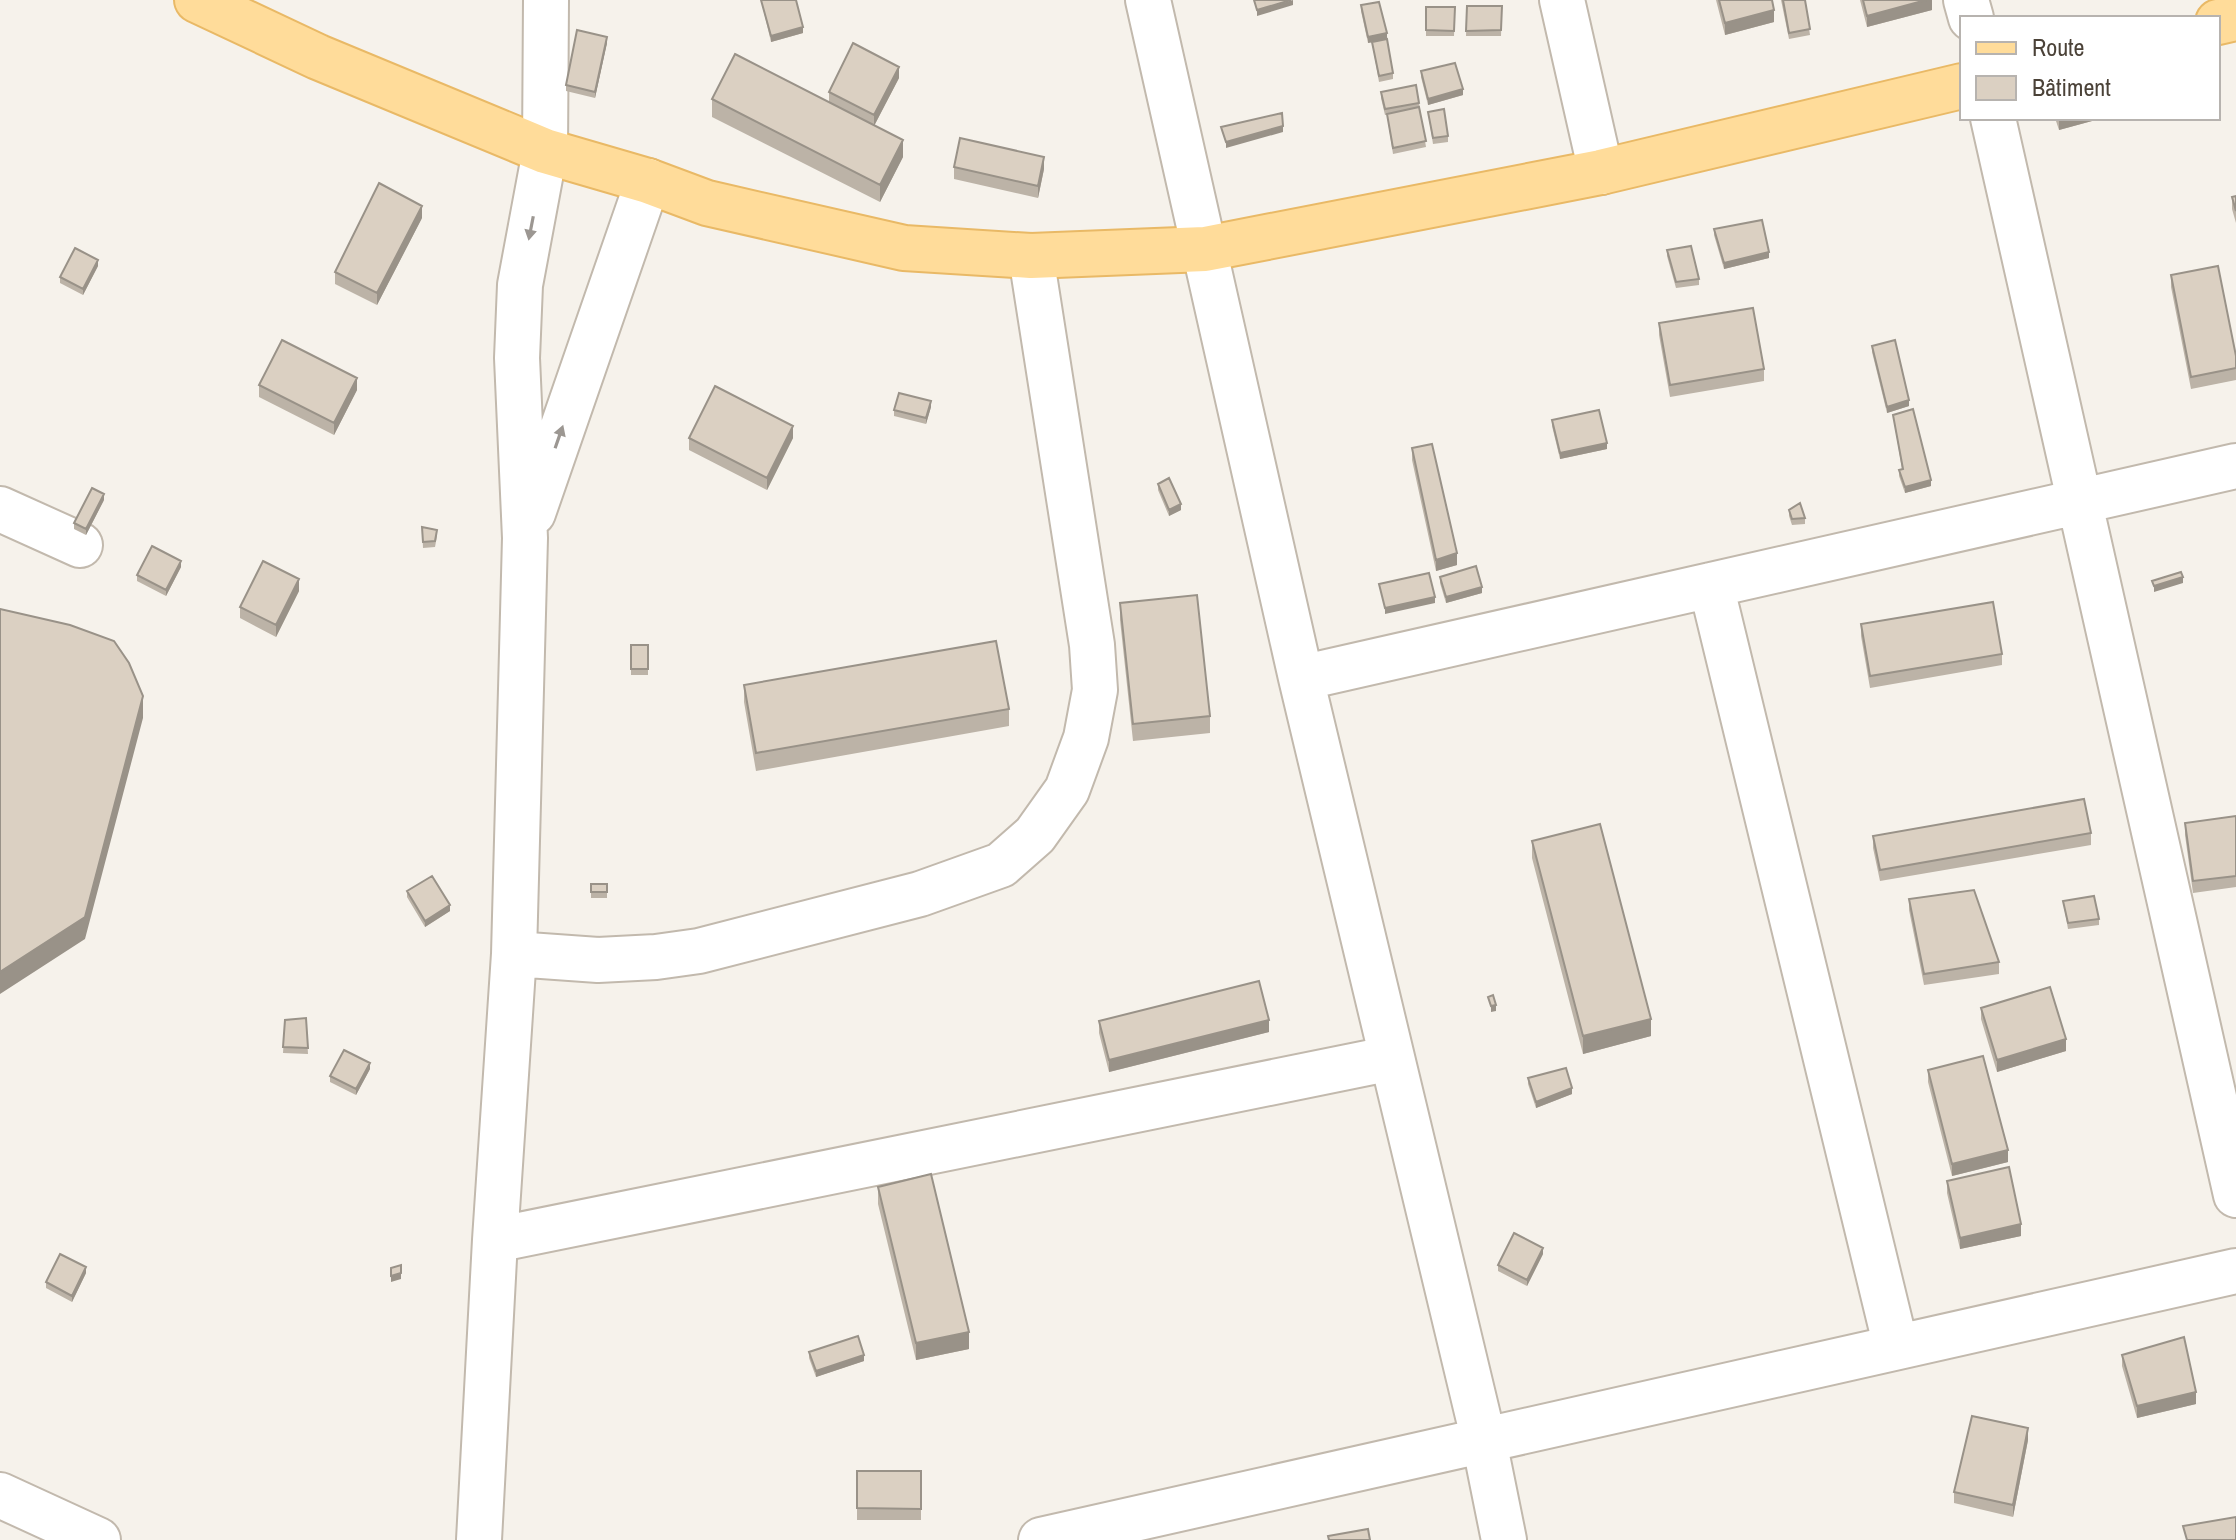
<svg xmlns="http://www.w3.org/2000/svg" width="2236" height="1540" viewBox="0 0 2236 1540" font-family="'Archivo Narrow',sans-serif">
<rect width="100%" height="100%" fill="#f6f2eb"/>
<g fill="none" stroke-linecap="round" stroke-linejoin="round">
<!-- minor casing -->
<g stroke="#c2b9ad" stroke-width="48">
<path id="minor" d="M1148,0L1301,678L1484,1441L1504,1540
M1562,0L1601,172
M1966,0L1971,18
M1993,118L2236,1195
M0,509L80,545
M533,513L648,181
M1711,585L1896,1347
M1301,678L2236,466
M514,954L598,960L656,957L699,951L920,894L1001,865L1035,835L1067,790L1086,738L1095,690L1092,645L1031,256
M495,1240L1392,1058
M0,1495L98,1540
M479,1540L495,1240L514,954L525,538L517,358L520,285L545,151L546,0
M1041,1540L2236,1271"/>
</g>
<!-- major casing -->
<g stroke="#e9b966" stroke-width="48">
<path id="major" d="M197,0L318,57L545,151L648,181L707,203L904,248L1031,256L1205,249L1601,172L1962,86
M2218,22L2236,18"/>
</g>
<!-- minor -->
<use href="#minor" stroke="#fff" stroke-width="44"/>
<!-- major -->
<use href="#major" stroke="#ffdc9a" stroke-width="44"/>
</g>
<!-- wall -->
<path fill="#bcb3a7" d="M761,0L803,33L771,42Z
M1716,0H1772L1774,22L1725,35Z
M1781,0H1805L1810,35L1789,39Z
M1860,0H1932V10L1867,27Z
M1361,5L1387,39L1368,43L1361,11Z
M1467,6H1502L1501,36H1466Z
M1426,7H1455L1454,36H1426Z
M1372,42L1393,73V79L1379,82Z
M607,43L595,98L566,91V85Z
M1421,71L1463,95L1428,105L1421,77Z
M899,78L874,126L903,157L880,202L712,117V99L829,102V92Z
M1381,92L1419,103L1426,147L1393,154L1387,115H1385L1381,98Z
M1428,112L1448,136V142L1433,144Z
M2055,118H2103L2059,130Z
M954,167L1044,169L1038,198L954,179Z
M2236,196V223L2232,209V197Z
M422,218L377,305L335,284V272Z
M1714,229L1769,258L1724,269L1714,235Z
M1667,250L1699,279V285L1676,288L1667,256Z
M98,266L83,295L60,283V277Z
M2171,275L2236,356V380L2191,389L2171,287Z
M1659,323L1764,369V381L1670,397L1659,335Z
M1872,346L1909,406L1887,413L1872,352Z
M259,385L357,390L334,435L259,397Z
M931,407L926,424L894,416V410Z
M1893,415L1931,486L1905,493L1899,476V470L1902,469Z
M1552,420L1607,449L1560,459L1552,426Z
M689,438H793L767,490L689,450Z
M1412,448L1457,565L1436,571L1412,460Z
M1158,484L1181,510L1169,516L1158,490Z
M104,500L86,535L74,529V523Z
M1789,510L1805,518V524L1792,525L1789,516Z
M422,527L437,536L435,547L423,548Z
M181,567L166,596L137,581V575Z
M1440,577L1482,593L1446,603L1440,583Z
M299,591L276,637L240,618V607Z
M1120,603L1210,716V733L1133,741L1120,620Z
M1861,624L2002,654V665L1870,688L1861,636Z
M631,645H648V675H631Z
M744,685L1009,709V726L756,771L744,702Z
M2236,816V887L2193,893L2185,835V823Z
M2091,833V845L1880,881L1873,848V836Z
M1532,841L1651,1036L1583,1054L1532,858Z
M591,884H607V898H591Z
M407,891L450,911L425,927L407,897Z
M1909,899L1999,962V974L1924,985L1909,910Z
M2063,901L2099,919V925L2068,929Z
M1981,1008L2066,1051L1997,1072L1981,1019Z
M306,1018L308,1054L283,1053L285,1020Z
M1099,1021L1269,1032L1109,1072L1099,1033Z
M370,1069L356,1095L330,1082V1076Z
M1928,1070L2008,1162L1952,1176L1928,1082Z
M1528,1078L1572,1094L1536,1108L1528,1084Z
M1947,1181L2021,1236L1960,1249L1947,1193Z
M878,1187L969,1349L916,1360L878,1204Z
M1543,1254L1527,1286L1498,1271V1265Z
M86,1273L72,1302L46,1288V1282Z
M809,1352L864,1361L816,1377L809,1358Z
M2122,1355L2196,1404L2137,1418L2122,1366Z
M2028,1440L2013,1517L1954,1503V1492Z
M857,1471H921V1520H857Z"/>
<!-- shaded-wall -->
<path fill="#999288" d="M1293,0V5L1257,16V10Z
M1926,0H1932V10L1867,27V16Z
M1774,10V22L1725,35V23Z
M803,27V33L771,42V36Z
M1387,33V39L1368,43V37Z
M607,37V43L595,98V92Z
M899,67V78L874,126V115Z
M1463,89V95L1428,105V99Z
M2061,118H2103L2059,130V119Z
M1283,126V132L1226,148V142Z
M903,140V157L880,202V185Z
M1044,157V169L1038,198V186Z
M422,206V218L377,305V293Z
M1769,252V258L1724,269V263Z
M98,260V266L83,295V289Z
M357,378V390L334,435V423Z
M1909,400V406L1887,413V407Z
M931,401V407L926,424V418Z
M793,426V438L767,490V478Z
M1607,443V449L1560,459V453Z
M1931,480V486L1905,493V487Z
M104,494V500L86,535V529Z
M1181,504V510L1169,516V510Z
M1457,553V565L1436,571V560Z
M181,561V567L166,596V590Z
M2183,577V583L2154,592V586Z
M299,579V591L276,637V625Z
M1482,587V593L1446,603V597Z
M1435,597V603L1385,614V608Z
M143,696V718L85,939L0,994V972Z
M450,905V911L425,927V921Z
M1496,1005V1011L1491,1012V1006Z
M1651,1019V1036L1583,1054V1036Z
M1269,1020V1032L1109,1072V1060Z
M2066,1039V1051L1997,1072V1060Z
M370,1063V1069L356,1095V1089Z
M1572,1088V1094L1536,1108V1102Z
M2008,1150V1162L1952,1176V1164Z
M2021,1224V1236L1960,1249V1238Z
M1543,1248V1254L1527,1286V1280Z
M86,1267V1273L72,1302V1296Z
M401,1273V1279L391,1282V1276Z
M969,1332V1349L916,1360V1343Z
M864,1355V1361L816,1377V1371Z
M2196,1392V1404L2137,1418V1406Z
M2028,1428V1440L2013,1517V1505Z"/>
<!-- building -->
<path fill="#dbd0c2" stroke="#999288" stroke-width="2" d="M761,0H796L803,27L771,36Z
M1254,0H1291L1257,10Z
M1719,0H1772L1774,10L1725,23Z
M1783,0H1805L1810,29L1789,33Z
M1863,0H1926L1867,16Z
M1379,2L1387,33L1368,37L1361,5Z
M1467,6H1502L1501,30L1466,31Z
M1426,7H1455L1454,31L1426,30Z
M577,30L607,37L595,92L566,85Z
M1387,39L1393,73L1379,76L1372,42Z
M853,43L899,67L874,115L829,92Z
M735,54L903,140L880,185L712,99Z
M1455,63L1463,89L1428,99L1421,71Z
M1416,85L1419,103L1385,109L1381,92Z
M1419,107L1426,141L1393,148L1387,114Z
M1444,109L1448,136L1433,138L1428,112Z
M1282,113L1283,126L1226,142L1221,127Z
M960,138L1044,157L1038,186L954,167Z
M379,183L422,206L377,293L335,272Z
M2236,196V211L2232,197Z
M1762,220L1769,252L1724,263L1714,229Z
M1691,246L1699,279L1676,282L1667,250Z
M75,248L98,260L83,289L60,277Z
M2218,266L2236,356V368L2191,377L2171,275Z
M1753,308L1764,369L1670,385L1659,323Z
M282,340L357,378L334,423L259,385Z
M1895,340L1909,400L1887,407L1872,346Z
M715,386L793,426L767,478L689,438Z
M899,393L931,401L926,418L894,410Z
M1913,409L1931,480L1905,487L1899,470L1903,469L1893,415Z
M1599,410L1607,443L1560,453L1552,420Z
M1432,444L1457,553L1436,560L1412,448Z
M1169,478L1181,504L1169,510L1158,484Z
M92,488L104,494L86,529L74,523Z
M1800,503L1805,518L1792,519L1789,510Z
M422,527L437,530L435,541L423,542Z
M152,546L181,561L166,590L137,575Z
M263,561L299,579L276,625L240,607Z
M1476,566L1482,587L1446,597L1440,577Z
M2181,572L2183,577L2154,586L2152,581Z
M1429,573L1435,597L1385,608L1379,584Z
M1197,595L1210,716L1133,724L1120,603Z
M1993,602L2002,654L1870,676L1861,624Z
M0,609L70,625L114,641L129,663L143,696L85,917L0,972Z
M996,641L1009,709L756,753L744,685Z
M631,645H648V669H631Z
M2084,799L2091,833L1880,870L1873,836Z
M2236,816V876L2193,881L2185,823Z
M1600,824L1651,1019L1583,1036L1532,841Z
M432,876L450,905L425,921L407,891Z
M591,884H607V892H591Z
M1974,890L1999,962L1924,974L1909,899Z
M2094,896L2099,919L2068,923L2063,901Z
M1259,981L1269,1020L1109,1060L1099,1021Z
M2050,987L2066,1039L1997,1060L1981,1008Z
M1493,995L1496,1005L1491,1006L1488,997Z
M306,1018L308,1048L283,1047L285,1020Z
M344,1050L370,1063L356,1089L330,1076Z
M1983,1056L2008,1150L1952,1164L1928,1070Z
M1566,1068L1572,1088L1536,1102L1528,1078Z
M2009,1167L2021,1224L1960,1238L1947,1181Z
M931,1174L969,1332L916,1343L878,1187Z
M1514,1233L1543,1248L1527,1280L1498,1265Z
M60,1254L86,1267L72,1296L46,1282Z
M401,1265V1273L391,1276V1268Z
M858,1336L864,1355L816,1371L809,1352Z
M2184,1337L2196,1392L2137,1406L2122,1355Z
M1972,1416L2028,1428L2013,1505L1954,1492Z
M857,1471H921V1509L857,1508Z
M2236,1517V1540H2187L2183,1526Z
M1368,1529L1370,1540H1329L1328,1536Z"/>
<!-- one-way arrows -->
<defs><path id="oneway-solid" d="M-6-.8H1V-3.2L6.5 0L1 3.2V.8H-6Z" transform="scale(2)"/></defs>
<g fill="#9c9792">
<use href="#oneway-solid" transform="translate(531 228) rotate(101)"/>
<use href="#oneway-solid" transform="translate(559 437) rotate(-71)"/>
</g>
<!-- legend -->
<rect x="1960" y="16" width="260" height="104" fill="#ffffff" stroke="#b7b3af" stroke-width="2"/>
<rect x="1976" y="42" width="40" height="12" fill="#ffdc9a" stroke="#b7b3af" stroke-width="2"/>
<text x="2032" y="56" font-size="24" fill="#4b4238">Route</text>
<rect x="1976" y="76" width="40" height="24" fill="#dbd0c2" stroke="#b7b3af" stroke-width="2"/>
<text x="2032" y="96" font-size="24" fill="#4b4238">Bâtiment</text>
</svg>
